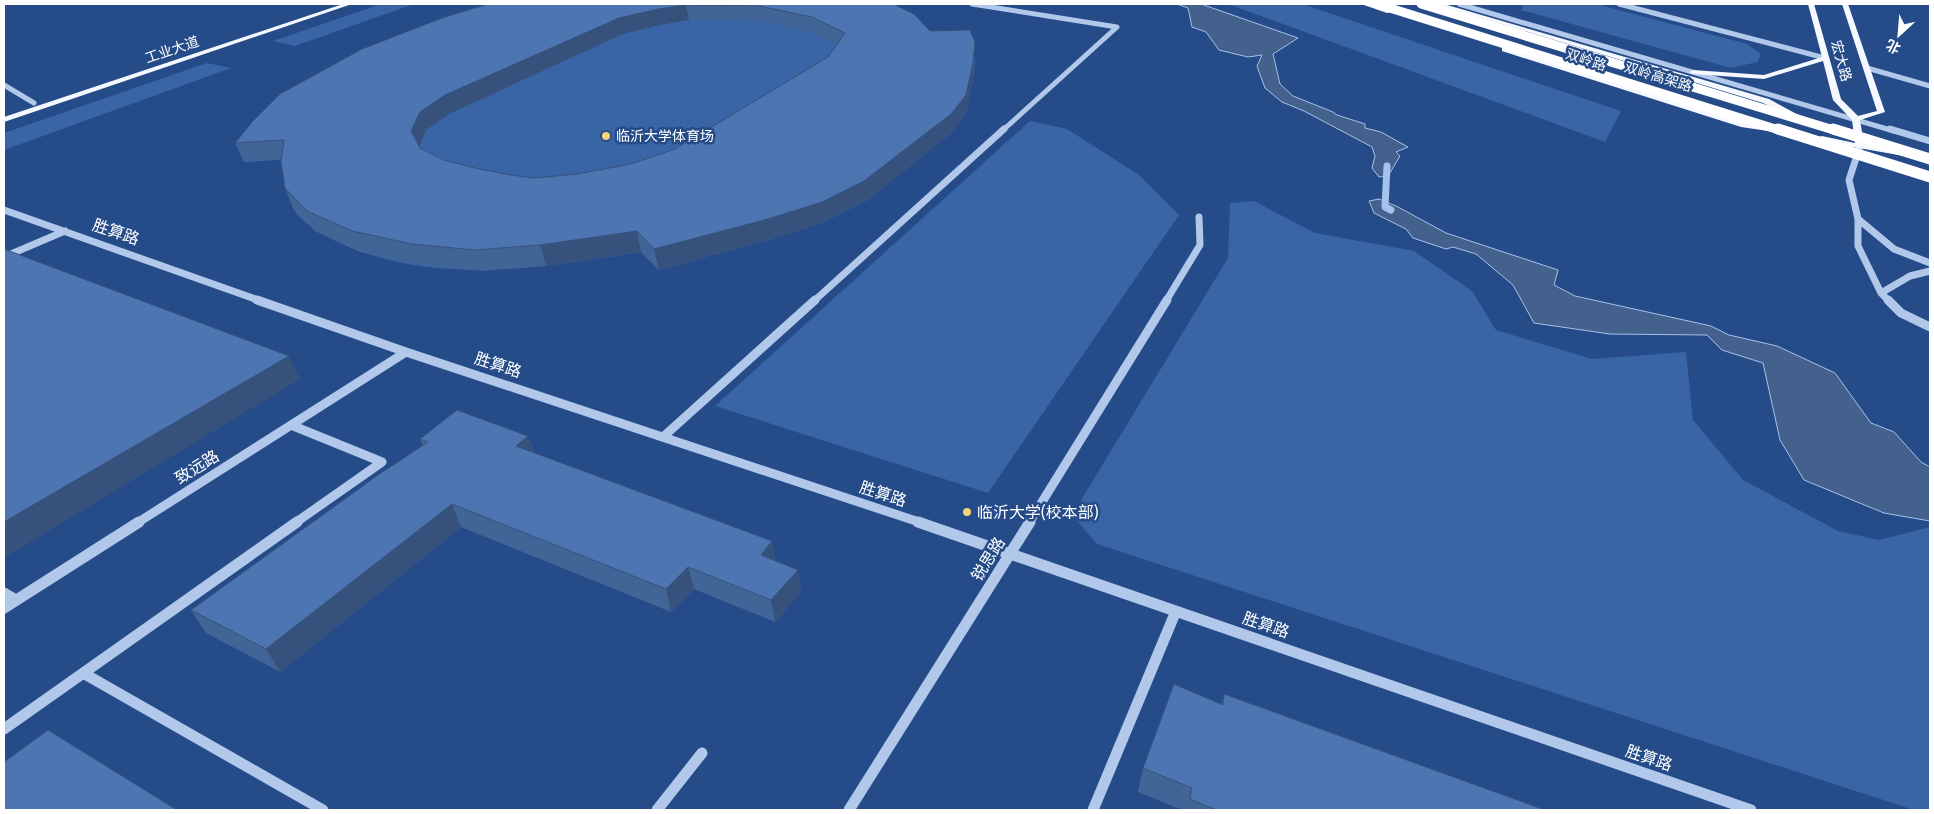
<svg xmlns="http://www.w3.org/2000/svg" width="1934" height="814" viewBox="0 0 1934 814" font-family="'Fira Sans Condensed','Noto Sans SC',sans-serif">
<rect width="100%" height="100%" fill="#254c89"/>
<!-- green -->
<path fill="#3965a6" d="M381,4H414L295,46L273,41Z
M837,4L975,59L973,80L966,113L951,133L866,201L824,222L771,239L659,270L641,252C541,267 434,287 338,242C324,235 300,223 293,208C287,193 290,173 292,159L244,162L411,47Z
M1228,4H1302L1621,111L1605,142Z
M1524,4H1596L1747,44L1761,54L1757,62L1731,68L1521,10Z
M207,63L231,68L4,150V133Z
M1030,121L1067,129L1139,175L1179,215L988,493L715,406Z
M1254,201L1315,233L1414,251L1472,291L1496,330L1592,359L1686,352L1693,420L1743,480L1838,531L1879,540L1930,527V810H1914L1097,544L1072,515L1228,258L1230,203Z"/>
<!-- water -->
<path fill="#44608c" stroke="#a5c2ea" d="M1177,4H1201L1298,38L1273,54L1280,84L1293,96L1333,112L1337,115L1365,124V128L1381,132L1408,147L1396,152L1400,156L1388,176L1379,177L1372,168L1375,156L1372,147L1304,111L1282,102L1265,88L1257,66L1262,55L1248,57L1219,50L1206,32L1192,27L1188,8Z
M1379,199L1398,207L1446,233L1558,270L1554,285L1575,296L1711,326L1729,335L1777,346L1835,373L1871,423L1894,432L1921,462L1930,467V521L1884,513L1804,480L1780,440L1763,363L1722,350L1707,335L1610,334L1534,323L1513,285L1476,254L1453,247L1446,249L1413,238L1406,229L1374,213L1369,201Z"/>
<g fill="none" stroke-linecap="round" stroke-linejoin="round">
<!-- stream -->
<path stroke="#a5c2ea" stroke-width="7" d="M1387,166L1385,207L1391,210"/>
<!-- minor-far3 -->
<path stroke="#b1c8ea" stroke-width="5" d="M972,4L1117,27L1002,131
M1459,4L1894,131
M1619,4L1825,58
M1867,68L1930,86
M4,85L34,103"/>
<!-- minor-far2 -->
<path stroke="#b1c8ea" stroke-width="7" d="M1890,129L1930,141
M1860,146L1849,180L1858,219V246L1881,293L1889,301
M4,210L261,301
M1858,219L1894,249L1930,263
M4,257L65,231
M1881,293L1910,276L1930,271
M814,301L1004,129
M1166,301L1200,245L1199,217"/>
<!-- minor-far1 -->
<path stroke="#b1c8ea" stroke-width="9" d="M257,300L406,352L922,523
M1888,300L1901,313L1930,327
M291,425L382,462L295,523
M663,437L815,300
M137,523L406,352
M1029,523L1167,300"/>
<!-- minor -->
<path stroke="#b1c8ea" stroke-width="11" d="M918,522L1751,810
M4,593L16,600
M4,608L139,522
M83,673L323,810
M4,729L297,522
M657,810L702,753
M849,810L1030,522
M1093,810L1176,611"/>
<!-- major -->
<path fill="#f5f8fe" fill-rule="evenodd" d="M343,4H352L4,122V117Z
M1361,4H1370L1392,12L1387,13Z
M1435,4H1444L1769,99L1804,118L1797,120L1763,103Z
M1808,4H1814L1841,99L1858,116L1877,111L1842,4H1848L1885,112L1860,120L1864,144L1904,152V156L1819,141V137L1822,136L1855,143L1852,120L1833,100L1823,61L1764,79L1693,74L1689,72L1693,70L1764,75L1822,57Z
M1502,47L1745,123L1772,129L1768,131L1741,127L1502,51Z"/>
<!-- highway-bridge-far1 -->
<path stroke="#fff" stroke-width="9" d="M1377,4L1782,131
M1421,4L1837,131"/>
<!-- highway-bridge -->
<path stroke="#fff" stroke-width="11" d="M1778,129L1930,177
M1833,129L1930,159"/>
</g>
<!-- wall -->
<path fill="#426598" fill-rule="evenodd" d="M488,4H893L930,31L975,59L973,80L966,113L951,133L866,201L824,222L771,239L659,270L641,252L546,266L482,271L419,265L360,252L315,231L293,208L285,188L281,159L244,162L235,143ZM689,20L761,21L813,33L837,45L828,57L675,149L631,164L577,174L534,178L479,169L444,160L420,148L419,147L426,130L451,113L623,34L660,25Z
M528,436L534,453L772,541L775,561L798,570L801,592L775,622L694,589L671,612L461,527L280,672L206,633L191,610L423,446L420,439Z
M1224,694L1545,810H1182L1138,792L1143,768L1221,704Z"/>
<!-- shaded-wall -->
<path fill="#36527c" d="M686,5L689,20L660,25L623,34L451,113L426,130L418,150L411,131L420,112L445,95L619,18L658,9Z
M975,42L973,80L966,113L951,133L866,201L824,222L771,239L659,270L654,249Z
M637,231L641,252L546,266L540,245Z
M289,356L300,379L4,558V522Z
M528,436L535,458L516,446Z
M452,504L461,527L280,672L266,649Z
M772,541L775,564L761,555Z
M688,567L694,589L671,612L666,589Z
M798,570L801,592L775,622L771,600Z"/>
<!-- building -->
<path fill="#4d75b1" stroke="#36527c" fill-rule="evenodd" d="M488,4H893L914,14L930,31L970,30L975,42L973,63L966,95L951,114L864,181L822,202L768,219L654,249L637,231L540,245L475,250L412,244L352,231L307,211L285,188L281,162L284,140L235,143L253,121L280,94L362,49L442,18ZM686,5L759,6L812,17L845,33L828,57L675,149L631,164L577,174L534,178L511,175L479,169L444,160L420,148L411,131L420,112L445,95L619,18L658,9Z
M4,249L289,356L4,522Z
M457,410L528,436L516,446L772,541L761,555L798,570L771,600L688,567L666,589L452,504L266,649L191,610L378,475L428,442L420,439Z
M1174,684L1223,705L1224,694L1545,810H1216L1190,799L1192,788L1143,768Z
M48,730L177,810H4V762Z"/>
<!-- markers -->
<g fill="#f4d575" stroke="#254c89" stroke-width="2">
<circle cx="606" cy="136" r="5"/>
<circle cx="967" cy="512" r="5"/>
</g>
<g text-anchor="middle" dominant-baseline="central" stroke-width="5" stroke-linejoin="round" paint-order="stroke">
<!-- far-street labels -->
<g font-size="14" fill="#fff" stroke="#254c89">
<text transform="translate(172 50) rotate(-19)">工业大道</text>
<text transform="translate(1586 60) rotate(18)">双岭路</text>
<text transform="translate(1841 61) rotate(74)">宏大路</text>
<text transform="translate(1658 77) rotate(17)">双岭高架路</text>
</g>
<!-- far-poi labels -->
<g font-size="14" fill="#fff" stroke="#254c89" text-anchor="start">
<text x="616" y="136">临沂大学体育场</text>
</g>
<!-- street labels -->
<g font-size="16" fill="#fff" stroke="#254c89">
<text transform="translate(116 232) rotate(19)">胜算路</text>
<text transform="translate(498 365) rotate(18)">胜算路</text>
<text transform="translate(197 467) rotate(-32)">致远路</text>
<text transform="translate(883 494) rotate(18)">胜算路</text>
<text transform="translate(988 559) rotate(-58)">锐思路</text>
<text transform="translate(1266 625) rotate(19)">胜算路</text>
<text transform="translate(1649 758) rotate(19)">胜算路</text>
</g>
<!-- poi labels -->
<g font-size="16" fill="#fff" stroke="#254c89" text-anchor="start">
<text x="977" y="512">临沂大学(校本部)</text>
</g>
</g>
<!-- border -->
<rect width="1934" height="814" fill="none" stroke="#ffffff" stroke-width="10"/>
<!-- north arrow -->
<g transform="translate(1899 35) rotate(206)" stroke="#254c89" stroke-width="4" paint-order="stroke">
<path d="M0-4L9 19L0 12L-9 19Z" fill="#ffffff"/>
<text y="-8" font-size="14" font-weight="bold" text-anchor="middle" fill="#ffffff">北</text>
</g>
</svg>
